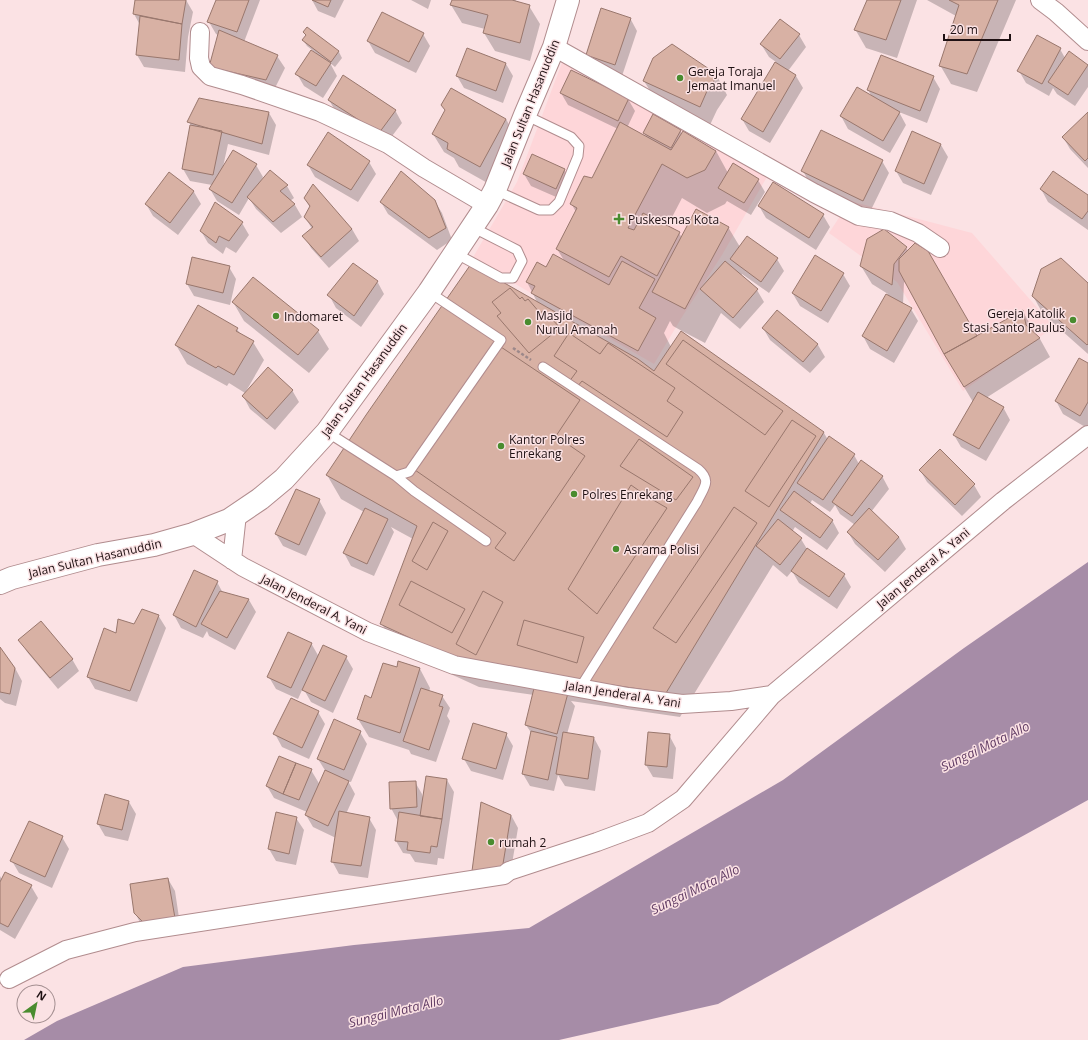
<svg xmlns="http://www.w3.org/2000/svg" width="1088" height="1040" viewBox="0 0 1088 1040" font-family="'Open Sans',sans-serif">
<rect width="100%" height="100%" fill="#fbe2e4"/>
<!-- built -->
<path fill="#fed6d9" d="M563,60L768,175L722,255L682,317L654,364L472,259L517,182Z
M850,201L972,233L1054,327L963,391L897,282L829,233Z"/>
<!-- water -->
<path fill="#a68ca7" d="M1088,562V800L718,1004L559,1040H24L57,1021L183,967L354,945L529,928L783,780L964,648Z"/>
<!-- shadow -->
<path fill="#0003" fill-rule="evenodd" d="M136,0H186L193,12L188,37L185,72L144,67L137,55L140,25L134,14Z
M217,0H260L244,42L277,56L285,68L273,92L217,79L218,35L216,34L209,22Z
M312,0H344L335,18L318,11Z
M411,0H431L428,9Z
M453,0H516L515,2L529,6L540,24L530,61L495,51L484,33L485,29L462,23L451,5Z
M868,0H917L897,58L866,48L855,29Z
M927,0H1016L977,92L951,84L940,65L956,16Z
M630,18L637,31L622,76L594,67L587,55Z
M307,28L339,52L342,58L335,67L330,63L337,76L323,98L304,86L297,74L316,53L307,46L303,40L307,36Z
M423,34L430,46L416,73L375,53L368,41Z
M799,35L806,47L788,71L796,76L803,88L770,143L749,131L742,119L776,62L769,57L761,44Z
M1060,49L1065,58L1088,66V87L1075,106L1057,94L1053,88L1049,96L1026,83L1019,71Z
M506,64L513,76L503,103L464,88L457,76Z
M717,76L727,95L717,110L710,125L655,99L644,81Z
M933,77L940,89L927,123L899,112L906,125L890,153L848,129L841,116L872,97L868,90Z
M561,93L628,99L635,111L627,128L647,138L644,133L680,130L682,134L716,151L728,173L758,180L765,192L751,215L727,201L725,204L707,213L682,198L667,227L679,233L682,238L728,227L740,247L747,237L777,259L784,271L769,293L742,274L741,276L757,290L764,302L740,329L721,313L705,343L682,331V332L824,433L828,440L854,455L859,464L882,476L889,489L871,512L899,537L906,549L885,572L855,544L848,532L855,525L840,514L835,505L830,512L812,500L810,504L832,520L839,533L827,550L795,527L792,532L801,539L807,549L844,575L851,587L837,609L799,583L792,571L787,577L773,565L680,717L571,701L575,706L567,734L594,738L601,751L595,791L565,786L558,775L554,791L530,786L523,774L532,734L526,725L534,695L479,687L396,649L382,624L413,539L391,527L394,532L374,576L351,566L344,553L364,512L341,499L327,475L538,304L527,282L546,268L565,262L557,249L576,212L571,203L592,180L618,129L568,105ZM670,321L673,326L682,331L671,347L664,333Z
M329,100L395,110L402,123L386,144L336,112Z
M269,113L276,125L269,155L228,144L223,167L256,165L263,177L261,181L287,186L294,198L290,201L295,205L302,217L281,233L256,209L249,198L239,215L217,201L210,189L212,185L190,181L183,169L191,126L189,122Z
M1088,114V168L1070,149L1063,137Z
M506,119L516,138L491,185L459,167L454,158L444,152L433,134Z
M941,145L948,157L931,195L903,183L896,171Z
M882,161L889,173L870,212L810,184L803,171Z
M369,162L376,174L358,202L315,177L308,165Z
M564,169L571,182L563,200L531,186L524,174Z
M169,174L194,192L201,204L178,235L153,216L146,204Z
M1041,189L1088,196V230L1048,202Z
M305,198L352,229L359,241L329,268L311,248L304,236L312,229L305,217L310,208Z
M434,200L442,213L452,240L437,250L388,214L381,202Z
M759,206L823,215L830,227L816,250L766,218Z
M242,223L249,235L236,253L226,247L223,254L208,243L201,231Z
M906,248L977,337L1023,312L1034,330V334L1040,339L1050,357L986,398L1003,407L1010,420L986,461L961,447L954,435L973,402L955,372L905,281L904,283L903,304L911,309L918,321L894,363L870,349L863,336L888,294L872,284L861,266Z
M229,267L236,279L230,305L194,296L187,284Z
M843,274L850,286L828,323L800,306L793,294Z
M377,281L384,294L361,327L336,308L329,295Z
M1088,284V354L1043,314L1033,296Z
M233,302L318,331L329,349L309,373L244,321Z
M763,328L818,345L825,357L810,373L770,340Z
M237,329L241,335L253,342L264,360L245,393L229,383L227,386L187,364L176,345Z
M1088,365V427L1087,428L1063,414L1056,401Z
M292,390L299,402L275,430L250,409L243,396Z
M920,470L974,485L981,497L962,516L927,482Z
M319,500L326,513L306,556L283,546L276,534Z
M217,582L223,593L249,600L256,612L235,650L209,636L207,631L203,638L181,628L174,615Z
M158,615L166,628L137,702L95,689L88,677L117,635Z
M20,640L72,659L79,671L58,689L27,652Z
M311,643L319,657H346L353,669L333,713L311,702L303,688L298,699L276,689L269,677Z
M0,649L15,668L22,681L16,706L5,703L0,699Z
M399,662L420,669L430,688L429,692L442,696L450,708L447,716L450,721L436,762L411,754L409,750L369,737L358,719L372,699L398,669Z
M318,712L325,724L309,759L282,747L275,734Z
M360,732L367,744L351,782L348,781L355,794L346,814L369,818L376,830L368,878L339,874L332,861L336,838L313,827L306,815L307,812L274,798L267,786L311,770L320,785L326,772L318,759Z
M506,734L513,746L503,780L471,771L464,759Z
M669,735L676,748L673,779L653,777L646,765Z
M447,780L454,792L444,859L438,858L437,865L415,862L410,854L403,853L396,841L398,821L391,808L415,782L422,794L423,799Z
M129,802L136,814L128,841L105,836L98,824Z
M511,815L518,828L509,882L480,883Z
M296,818L304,830L296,865L276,861L269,849Z
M62,837L69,849L52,888L19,873L12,861Z
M0,876L2,880L31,886L38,898L15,939L0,930Z
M168,879L175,891L181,931L142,926L135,913Z"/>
<!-- building -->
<path fill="#d8b1a4" stroke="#99776d" d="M135,0H186L182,24L133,14Z
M216,0H249L237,32L207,22Z
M312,0H331L328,7Z
M452,0H512L530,5L520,43L483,33L488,15L450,5Z
M867,0H901L886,40L854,30Z
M949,0H998L967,74L939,66L959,5Z
M601,8L631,18L615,65L586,55Z
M382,12L424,33L409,62L367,41Z
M140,16L182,24L179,60L136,55Z
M780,19L800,34L780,59L760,44Z
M307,27L339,51L331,62L302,40L306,35L303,32Z
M219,30L278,55L266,80L209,67Z
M1037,35L1061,48L1042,84L1017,71Z
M672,44L718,75L707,91L700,107L643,81L653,58Z
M467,48L506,63L496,91L456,76Z
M311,50L331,63L316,86L295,74Z
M1069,51L1088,65L1068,95L1048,82Z
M881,55L934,76L920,111L867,90Z
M775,62L796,75L763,132L741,119Z
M571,70L629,98L618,121L560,93Z
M343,75L396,110L379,133L328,100Z
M857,87L900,112L883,141L840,116Z
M451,88L506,119L480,167L447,149L448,143L432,134L445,110L441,105Z
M199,98L269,112L262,144L187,122Z
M1088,112V158L1085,161L1062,137Z
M653,114L681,130L671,148L643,133Z
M620,122L671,150L683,131L716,151L705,170L687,178L662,164L628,228L634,230L643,213L680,232L657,276L621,256L609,277L556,249L577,208L570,204L584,176L592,178Z
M190,125L222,131L213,175L182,169Z
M821,130L883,160L863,201L801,171Z
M912,131L941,144L924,184L895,171Z
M328,132L370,161L351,190L307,165Z
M233,150L257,164L232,203L209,189Z
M532,154L565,169L556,189L523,174Z
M733,163L759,179L744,203L718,188Z
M270,170L288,185L280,191L295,204L273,222L247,197Z
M401,171L435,200L446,228L429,238L380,202Z
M1053,171L1088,195V211L1082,219L1040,189Z
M169,172L194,191L170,223L145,204Z
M773,182L824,214L809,238L758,206Z
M313,184L352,229L321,257L302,236L313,227L304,217L310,206L304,198Z
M215,202L243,222L229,241L219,236L216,243L200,231Z
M696,209L729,227L685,309L652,292Z
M884,229L907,247L894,264L892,285L860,266L867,239Z
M747,236L778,258L761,282L730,259Z
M915,243L928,251L977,336L944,354L899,271V259Z
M553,254L609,285L622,261L655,279L639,308L656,318L638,351L531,293L535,286L526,282L537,262L546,267Z
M815,255L844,273L821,311L792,293Z
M192,257L230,266L223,293L186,284Z
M1061,258L1088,283V344L1087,345L1032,296L1041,269Z
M725,261L758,289L733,318L700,289Z
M353,263L378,281L354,316L327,295Z
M471,264L638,359L654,371L681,331L824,432L666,693L464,663L380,624L417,526L326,475L366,415Z
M253,277L319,330L298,355L232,302Z
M510,288L520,299L522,297L525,301L528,299L540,313L544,310L560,328L529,353L497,316L501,313L492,302Z
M886,294L912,308L887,351L862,336Z
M198,305L238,328L236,331L254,341L234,375L218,366L216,368L175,345Z
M777,310L818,344L803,362L762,328Z
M1023,310L1026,325L1040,338L964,387L944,354Z
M569,333L600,354L608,343L675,388L667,401L683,412L667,437L582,381L577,387L569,382L577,371L554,356Z
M683,340L783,411L765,435L666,364Z
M501,347L580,400L556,436L585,456L514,561L495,548L506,533L415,470Z
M1079,358L1088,363V402L1080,416L1055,401Z
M268,367L293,390L267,419L242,396Z
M978,392L1004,407L979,449L953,435Z
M792,420L816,436L769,507L745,491Z
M829,436L855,454L823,500L797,483Z
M639,439L693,477L676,500L620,466Z
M940,449L975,484L955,505L919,470Z
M861,460L883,476L852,516L832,502Z
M631,485L648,497L667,508L597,614L568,589Z
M296,489L320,499L299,545L275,534Z
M794,491L833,520L820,538L780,510Z
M734,507L757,523L676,643L653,628Z
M365,508L388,519L367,564L343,553Z
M869,508L899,537L878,560L847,532Z
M778,519L802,538L780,565L756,546Z
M433,522L448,531L427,570L412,561Z
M807,548L845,574L829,597L791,571Z
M194,570L218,581L196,627L173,615Z
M411,581L465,609L452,633L399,605Z
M220,591L249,599L227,638L201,624Z
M483,591L503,602L476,655L456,644Z
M142,609L159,615L130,691L87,677L104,628L116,633L118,619L134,624Z
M524,620L584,637L577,663L517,645Z
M41,621L73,659L50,678L18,640Z
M288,632L312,643L291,688L267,677Z
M323,645L347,656L325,701L302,690Z
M0,647L15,668L10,694L0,692Z
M398,661L420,668L400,733L357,719L365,695L371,698L383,663L397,667Z
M535,684L568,693L557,734L525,725Z
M421,688L443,695L439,706L443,707L429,750L403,741Z
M291,698L319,711L302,748L273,734Z
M334,719L361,731L344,770L317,759Z
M473,723L507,733L496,769L462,759Z
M531,731L557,737L548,780L522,774Z
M563,732L594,737L588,779L556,774Z
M648,732L670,734L667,767L645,765Z
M279,756L296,763L283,794L266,786Z
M296,763L312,769L299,800L283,794Z
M325,770L349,781L328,826L305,815Z
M426,776L447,779L442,819L420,816Z
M416,781L417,807L390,809L389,782Z
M105,794L129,801L122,830L97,824Z
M481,802L511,815L502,870L472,871Z
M339,811L370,817L361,866L331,862Z
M276,812L297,817L289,854L268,849Z
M399,812L442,819L437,847L431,846L430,853L407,850L408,842L395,841Z
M29,821L63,836L45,877L10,861Z
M5,872L32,885L8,927L0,923V882Z
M168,878L175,918L144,923L134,913L130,884Z"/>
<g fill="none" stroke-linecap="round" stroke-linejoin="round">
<!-- service casing -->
<g stroke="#b18c8e" stroke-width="11">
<path id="service" d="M495,190L539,210H551L559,202L578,156L579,146L571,137L525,115
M455,253L501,278H513L522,261L517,250L472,227
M543,367L698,469C712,481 704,487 697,502L580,688
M327,432L396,476L414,491L486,541
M396,476L409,472L501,340L429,292"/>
</g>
<!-- minor casing -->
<g stroke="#b18c8e" stroke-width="20">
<path id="minor" d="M1040,0L1056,12L1088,41
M200,32L199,58L201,67L210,76L242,85L320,112L388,144L424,168L487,205
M554,47L814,193L859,216L890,221L918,233L940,248
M193,534L243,567L368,632L454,665L628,697L682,704L731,701L772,695L1003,501L1088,435
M232,560L237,514
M9,979L66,950L135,932L504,875L509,871L597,842L648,823L683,799L772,695"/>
</g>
<!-- trunk casing -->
<g stroke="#b18c8e" stroke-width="24">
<path id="trunk" d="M0,583L12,578L98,555L154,545L193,534L229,520L260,499L284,479L327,432L429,292L487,205L495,190L525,115L554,47L568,0"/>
</g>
<!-- path -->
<path stroke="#9c888a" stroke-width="2.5" stroke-dasharray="3 2" stroke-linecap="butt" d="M513,348L531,360"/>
<!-- service -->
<use href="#service" stroke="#fff" stroke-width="9"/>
<!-- minor -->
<use href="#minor" stroke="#fff" stroke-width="18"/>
<!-- trunk -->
<use href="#trunk" stroke="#fff" stroke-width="22"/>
</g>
<!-- markers -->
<g fill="#498c2f" stroke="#fbe2e4" stroke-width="1.5">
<circle cx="680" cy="78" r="4"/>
<path d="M617 213h4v4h4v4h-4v4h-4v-4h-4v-4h4z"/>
<circle cx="276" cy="316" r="4"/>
<circle cx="1073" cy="320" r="4"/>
<circle cx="528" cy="322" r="4"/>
<circle cx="501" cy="446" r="4"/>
<circle cx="574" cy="494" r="4"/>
<circle cx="616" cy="549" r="4"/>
<circle cx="491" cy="842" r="4"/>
</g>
<g text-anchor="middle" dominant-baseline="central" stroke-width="3" stroke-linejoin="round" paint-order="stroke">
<!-- poi labels -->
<g font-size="12" fill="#1f1113" stroke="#fbe2e4" text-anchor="start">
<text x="688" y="71">Gereja Toraja<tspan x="688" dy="14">Jemaat Imanuel</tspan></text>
<text x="628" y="219">Puskesmas Kota</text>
<text x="1065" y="313" text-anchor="end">Gereja Katolik<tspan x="1065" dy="14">Stasi Santo Paulus</tspan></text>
<text x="536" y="315">Masjid<tspan x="536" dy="14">Nurul Amanah</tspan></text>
<text x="284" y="316">Indomaret</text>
<text x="509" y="439">Kantor Polres<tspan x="509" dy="14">Enrekang</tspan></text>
<text x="582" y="494">Polres Enrekang</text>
<text x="624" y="549">Asrama Polisi</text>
<text x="499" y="842">rumah 2</text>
</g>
<!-- street labels -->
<g font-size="12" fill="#1f1113" stroke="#fbe2e4">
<text transform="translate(530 103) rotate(-68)">Jalan Sultan Hasanuddin</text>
<text transform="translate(364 380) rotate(-54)">Jalan Sultan Hasanuddin</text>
<text transform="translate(95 558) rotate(-13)">Jalan Sultan Hasanuddin</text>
<text transform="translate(923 568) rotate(-40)">Jalan Jenderal A. Yani</text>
<text transform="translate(314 604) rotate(27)">Jalan Jenderal A. Yani</text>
<text transform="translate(623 694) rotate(9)">Jalan Jenderal A. Yani</text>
</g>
<!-- water labels -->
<g font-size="13" font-style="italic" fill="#623d65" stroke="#fbe2e4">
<text transform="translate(985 746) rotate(-26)">Sungai Mata Allo</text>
<text transform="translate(695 889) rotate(-26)">Sungai Mata Allo</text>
<text transform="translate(396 1011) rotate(-14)">Sungai Mata Allo</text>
</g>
</g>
<!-- north arrow -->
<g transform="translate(36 1004) rotate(33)"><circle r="19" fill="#fbe2e4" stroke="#a38e90"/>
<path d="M0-3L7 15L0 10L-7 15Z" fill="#498c2f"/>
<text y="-6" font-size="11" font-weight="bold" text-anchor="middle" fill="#1f1113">N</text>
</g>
<!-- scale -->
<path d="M944 34v6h66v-6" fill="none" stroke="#1f1113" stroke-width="2"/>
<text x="950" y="34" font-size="12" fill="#1f1113" stroke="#fbe2e4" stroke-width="3" paint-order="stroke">20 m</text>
</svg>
